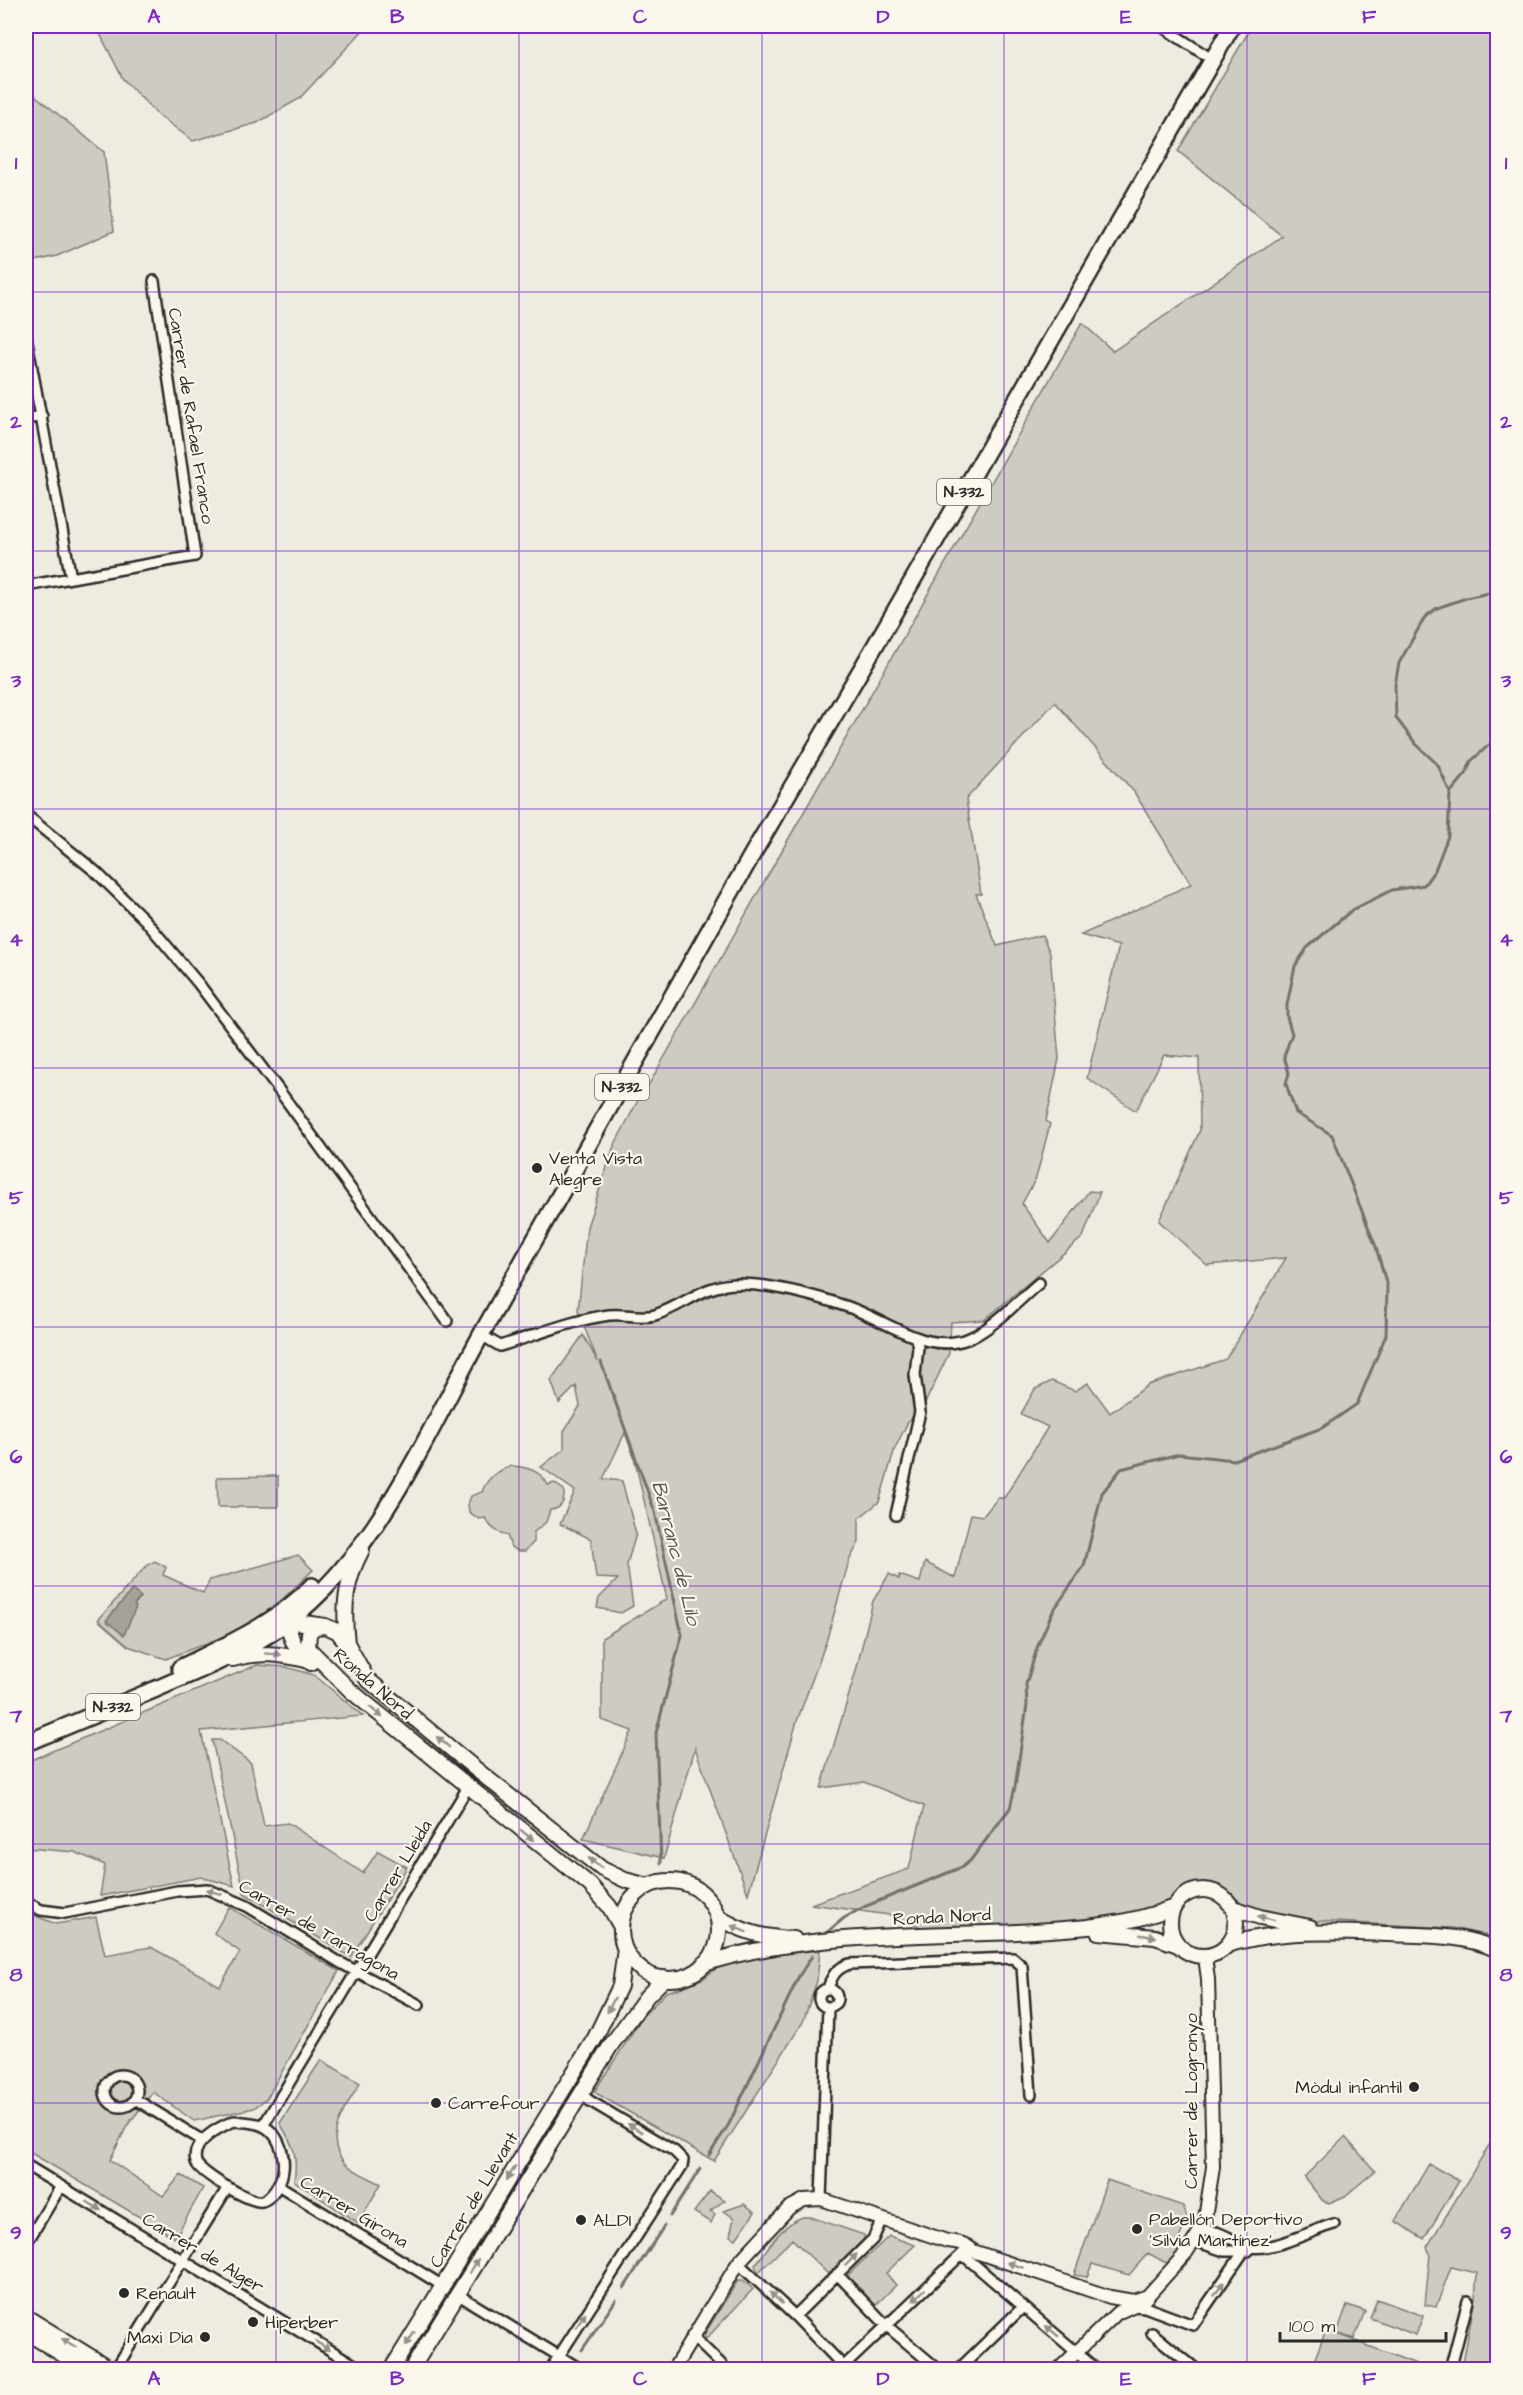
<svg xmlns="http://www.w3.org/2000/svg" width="1523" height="2395" viewBox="0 0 1523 2395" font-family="'Architects Daughter',sans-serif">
<rect width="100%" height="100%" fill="#eeebe0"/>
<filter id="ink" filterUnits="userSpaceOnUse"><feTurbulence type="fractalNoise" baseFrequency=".0167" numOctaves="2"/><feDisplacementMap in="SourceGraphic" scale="12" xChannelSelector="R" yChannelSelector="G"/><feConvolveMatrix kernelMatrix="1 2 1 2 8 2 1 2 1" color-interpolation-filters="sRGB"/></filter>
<g filter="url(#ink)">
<!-- green -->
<path fill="#cecbc2" stroke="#7c7b76" stroke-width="1.5" d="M96,26H367L299,99L257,123L193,141L157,114L123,79Z
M1252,26H1497V1941L1485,1935L1452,1928L1297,1920L1249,1909L1220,1885L1203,1883L1188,1886L1162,1906L1145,1911L1107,1919L1053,1924L927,1930L896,1916L811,1904L909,1869L924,1806L864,1782L821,1788L856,1671L873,1601L889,1574L899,1579V1575L920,1582L925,1562L955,1578L971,1514L983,1516L998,1498H1004L1048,1427L1021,1414L1035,1389L1052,1381L1075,1391L1088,1383L1110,1413L1148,1385L1226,1359L1286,1258L1207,1265L1159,1221L1200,1130L1199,1058L1164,1055L1136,1111L1087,1078L1119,946L1081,935L1191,884L1134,792L1055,702L966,799L981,894H976L997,946L1042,935L1050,953L1059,1059L1046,1121L1050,1124L1036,1178L1022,1204L1050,1243L1089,1191L1100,1192L1083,1237L984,1320L951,1322L949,1353L926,1401L908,1422L895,1448L879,1502L859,1518V1542L849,1561L826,1642L797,1721L748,1894L695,1748L664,1858L583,1839L632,1731L602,1720V1638L667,1599L634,1457L625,1433L603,1479L622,1481L636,1534L627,1564L633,1606L621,1613L597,1608L599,1598L618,1579L596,1578L591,1539L560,1524L575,1491L541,1467L564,1449V1431L580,1406L576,1386L559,1403L551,1380L583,1335L598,1362L578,1311L587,1227L614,1146L645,1087L648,1086L1082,323L1113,351L1282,236L1178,151Z
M26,88L104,152L114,231L57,256L26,263Z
M511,1466C527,1467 540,1470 548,1485L554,1483L564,1490C565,1501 562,1509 550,1510L546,1522L534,1532V1542L525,1551H518L511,1547L507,1535C496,1532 491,1528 485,1518L479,1519L469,1512L468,1504L471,1496L482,1492C487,1477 498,1471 511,1466Z
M278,1476V1507H218L217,1477Z
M298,1555L313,1570L271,1610L245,1628L166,1659L128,1646L98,1620L146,1566L155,1561L166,1567L163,1575L203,1593L210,1580Z
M257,1665L286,1667L314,1675L363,1716L201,1731L234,1886L201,1877L100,1896L105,1865L75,1852L26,1848V1762Z
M212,1740H220L251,1763L264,1826L288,1823L363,1873L378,1851L407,1867L351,1957L244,1893Z
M229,1907L339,1971L267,2098L254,2108L194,2121L153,2092L127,2126L110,2160L163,2196L181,2175L203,2188L175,2238L26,2150V1912L56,1924L96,1917L105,1955L151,1947L220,1986L240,1952L214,1933Z
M820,1950L817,1981L803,2022L714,2161L594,2092L643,2016L666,1992L680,1988L704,1978L720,1965L755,1957Z
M321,2060L360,2083C347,2106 321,2138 345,2163C354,2172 370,2178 381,2184L358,2223L294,2181C298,2154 294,2147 280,2123Z
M1345,2137L1375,2171L1345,2196L1329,2203L1323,2201L1304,2177Z
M1497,2139V2369H1462L1475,2298L1477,2273L1451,2267L1436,2307L1425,2305L1430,2254L1427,2247L1491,2142Z
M1429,2164L1459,2181L1424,2239L1395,2221Z
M1107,2180L1183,2206L1187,2218L1179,2239L1184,2244L1171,2263L1164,2262L1148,2253L1129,2275L1092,2264L1087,2277L1074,2275Z
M710,2191L725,2200L710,2211L715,2214L711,2223L694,2212Z
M744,2204L755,2212L736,2239L730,2236L734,2218L724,2211Z
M803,2217H811L864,2235V2239L829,2275L792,2239L758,2273L755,2265C768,2249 781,2224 803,2217Z
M889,2236L915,2245L886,2273L896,2285L875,2306L847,2276Z
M738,2280H743L753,2289L705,2340L704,2335Z
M1377,2299L1423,2316L1416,2335L1370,2318Z
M1347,2305L1365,2311L1354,2339L1337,2333Z
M1326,2330L1419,2365L1418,2369H1337L1314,2361Z"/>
<!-- water -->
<path fill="#a4a29a" stroke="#74726e" stroke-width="1.5" d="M132,1590L141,1597L134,1605L136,1607L124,1635L106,1621Z"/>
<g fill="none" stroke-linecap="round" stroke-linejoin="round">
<!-- stream -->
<path stroke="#74726e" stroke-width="3" d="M1450,793L1466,774L1471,761L1498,737
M601,1362L655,1512L682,1635L656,1733L661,1863
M824,1935L844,1918L864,1907L962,1867L970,1861L1010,1808L1015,1787L1027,1705L1026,1684L1038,1645L1053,1611L1084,1566L1102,1493L1121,1469L1179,1454L1234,1460L1322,1428L1357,1404L1386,1335L1387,1286L1376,1247L1332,1135L1296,1113L1286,1084L1289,1073L1284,1056L1292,1034L1287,1017V1005L1295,966L1307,948L1352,910L1392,890L1424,885L1435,870L1448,836L1450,793L1438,765L1416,744L1396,718L1395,685L1399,663L1425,617L1437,608L1466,598L1498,591
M709,2155L729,2124L799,1976L812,1956
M670,2216L700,2169
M624,2288L664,2226
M582,2350L616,2300
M1489,2370L1498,2305"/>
<!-- minor casing -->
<g stroke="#2b2b2b" stroke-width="14">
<path id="minor" d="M1161,26L1213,60
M26,336L71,578
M26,419L42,416
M26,586L195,556L154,281
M26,815L96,872L145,920L198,983L278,1089L447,1321
M481,1335L500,1346C536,1335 572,1320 609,1315C624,1313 641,1319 655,1315C686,1305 703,1284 738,1284C773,1284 812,1295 845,1306C887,1319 930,1360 976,1335C998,1323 1020,1299 1039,1283
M896,1515L920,1412L915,1375L918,1347L916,1339
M26,1902L41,1910L65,1913L177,1891L207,1889L247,1906L339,1962L419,2005
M828,1989C832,1975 836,1969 849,1964L1013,1958L1022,1966L1031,2095
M819 1998a9 9 0 1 1 18 0a9 9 0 1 1-18 0Z
M105 2091a16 16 0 1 1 32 0a16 16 0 1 1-32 0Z
M135,2099L203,2141
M234,2121C243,2122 252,2122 261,2125C283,2134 289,2167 278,2185C275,2191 268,2200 262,2201C252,2204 198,2172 196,2162C190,2142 219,2127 234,2121Z
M263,2126L468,1787
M26,2165L363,2370
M278,2185L443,2286
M821,2199L828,2007
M1200,2232C1218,2226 1234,2244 1252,2247C1274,2251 1312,2230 1334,2224
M1195,2241L1224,2251H1248
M26,2244L61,2186
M738,2263L795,2316L847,2370
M837,2274L887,2326L939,2370
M457,2294L582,2370
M1134,2306L1145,2307L1193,2325L1244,2251
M795,2316L873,2239L882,2219
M1152,2333L1197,2370
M692,2336L727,2370
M115,2370L228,2187
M550,2370L682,2166L683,2160L674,2151L590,2101L581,2094
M840,2370L962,2254L1097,2370
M958,2370L1023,2307
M1450,2370L1468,2301"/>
</g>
<!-- tertiary casing -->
<g stroke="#2b2b2b" stroke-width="16">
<path id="tertiary" d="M673,2370L738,2263L789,2208L804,2200L821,2199L947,2241C957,2242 966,2243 973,2251L1110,2297L1133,2301L1145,2297
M1058,2370L1117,2313L1143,2301L1186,2253L1204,2225L1213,2167L1208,1979L1205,1957"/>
</g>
<!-- secondary casing -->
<g stroke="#2b2b2b" stroke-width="18">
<path id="secondary" d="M291,1613C284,1631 296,1653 311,1663
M282,1620L325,1626L337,1631L347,1643L367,1679L478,1771L602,1869L625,1880L648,1886
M325,1626L315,1627L309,1633L308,1648L351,1691L590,1885L609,1906L621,1927
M347,1643C343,1609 345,1581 362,1550
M233,1659C259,1651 280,1654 306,1660
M621 1930a49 49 0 1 1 98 0a49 49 0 1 1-98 0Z
M1170 1923a33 33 0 1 1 66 0a33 33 0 1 1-66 0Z
M1233,1908L1260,1917L1310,1927
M717,1916C741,1932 765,1938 794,1939
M1098,1932L1155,1937L1178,1945
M1230,1944C1282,1929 1336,1932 1390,1934C1427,1936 1463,1934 1498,1950
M704,1964C797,1933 919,1936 1017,1932C1069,1929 1125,1927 1174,1907
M26,2317L112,2370
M26,2332L88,2370
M391,2370L595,2038L620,1986L625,1949
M411,2370L611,2045L647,1996L665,1978"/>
</g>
<!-- trunk casing -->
<g stroke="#2b2b2b" stroke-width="20">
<path id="trunk" d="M180,1668C226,1645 276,1624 312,1586
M26,1743C69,1725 112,1707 156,1689C195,1672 235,1656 271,1633C372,1568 425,1437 481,1335L753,853L865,663L1232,26"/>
</g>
<!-- minor -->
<use href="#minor" stroke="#fbf7ec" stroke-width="9"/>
<!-- tertiary -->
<use href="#tertiary" stroke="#fbf7ec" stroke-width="12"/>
<!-- secondary -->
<use href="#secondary" stroke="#fbf7ec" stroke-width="14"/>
<!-- trunk -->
<use href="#trunk" stroke="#fbf7ec" stroke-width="15"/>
</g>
<!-- one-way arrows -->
<defs><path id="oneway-solid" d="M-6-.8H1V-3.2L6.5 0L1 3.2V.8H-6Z" transform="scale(1.5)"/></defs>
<g fill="#93918c">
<use href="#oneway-solid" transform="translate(273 1654) rotate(4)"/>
<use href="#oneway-solid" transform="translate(376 1712) rotate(39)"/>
<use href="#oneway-solid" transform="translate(443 1742) rotate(-140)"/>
<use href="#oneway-solid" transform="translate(527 1835) rotate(39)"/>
<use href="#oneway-solid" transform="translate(595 1863) rotate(-142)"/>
<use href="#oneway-solid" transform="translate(214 1892) rotate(-164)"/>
<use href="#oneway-solid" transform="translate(1266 1918) rotate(-166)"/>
<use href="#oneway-solid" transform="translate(739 1929) rotate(-157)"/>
<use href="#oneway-solid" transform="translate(1148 1936) rotate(9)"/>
<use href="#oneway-solid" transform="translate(611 2005) rotate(116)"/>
<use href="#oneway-solid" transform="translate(635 2128) rotate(-149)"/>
<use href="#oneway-solid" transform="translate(511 2173) rotate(121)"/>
<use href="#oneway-solid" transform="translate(94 2206) rotate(32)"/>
<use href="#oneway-solid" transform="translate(851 2260) rotate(-45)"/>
<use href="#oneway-solid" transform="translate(1015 2265) rotate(-161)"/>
<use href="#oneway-solid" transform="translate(474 2266) rotate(-58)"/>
<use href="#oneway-solid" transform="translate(1219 2289) rotate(-55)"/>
<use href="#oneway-solid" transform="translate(919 2295) rotate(136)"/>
<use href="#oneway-solid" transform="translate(776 2298) rotate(-136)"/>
<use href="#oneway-solid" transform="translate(581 2320) rotate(-57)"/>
<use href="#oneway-solid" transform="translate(1052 2331) rotate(-140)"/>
<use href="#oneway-solid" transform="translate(410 2339) rotate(122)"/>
<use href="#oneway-solid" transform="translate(69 2343) rotate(-149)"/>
<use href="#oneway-solid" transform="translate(323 2346) rotate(31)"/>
</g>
</g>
<!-- grid -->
<path fill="none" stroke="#7b2cbf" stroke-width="1.5" stroke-opacity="0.55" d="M276,26V2370M519,26V2370M762,26V2370M1004,26V2370M1247,26V2370M26,292H1498M26,551H1498M26,809H1498M26,1068H1498M26,1327H1498M26,1586H1498M26,1844H1498M26,2103H1498"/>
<!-- markers -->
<g fill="#2b2b2b" stroke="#fbf7ec" stroke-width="2">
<circle cx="537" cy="1168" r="6"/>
<circle cx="1414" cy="2087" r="6"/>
<circle cx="436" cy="2103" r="6"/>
<circle cx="581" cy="2220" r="6"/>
<circle cx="1137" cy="2229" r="6"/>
<circle cx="124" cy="2293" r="6"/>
<circle cx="253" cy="2322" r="6"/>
<circle cx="205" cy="2337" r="6"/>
</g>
<g text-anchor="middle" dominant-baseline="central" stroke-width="4.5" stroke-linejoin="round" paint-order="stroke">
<!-- shield labels -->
<g fill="#fbf7ec" stroke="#696865" stroke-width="1.5">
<rect x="937" y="479" width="54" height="26" rx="4.5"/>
<rect x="595" y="1074" width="54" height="26" rx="4.5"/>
<rect x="86" y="1694" width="54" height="26" rx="4.5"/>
</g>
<g font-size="16" font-weight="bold" fill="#2b2b2b">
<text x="964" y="492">N-332</text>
<text x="622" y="1087">N-332</text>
<text x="113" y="1707">N-332</text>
</g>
<!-- street labels -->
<g font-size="18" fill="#2b2b2b" stroke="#fbf7ec">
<text transform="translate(191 416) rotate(81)">Carrer de Rafael Franco</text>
<text transform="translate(373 1684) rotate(41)">Ronda Nord</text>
<text transform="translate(398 1871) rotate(-59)">Carrer Lleida</text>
<text transform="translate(942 1917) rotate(-3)">Ronda Nord</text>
<text transform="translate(319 1930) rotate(30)">Carrer de Tarragona</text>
<text transform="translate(1191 2101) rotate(-90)">Carrer de Logronyo</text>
<text transform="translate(474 2200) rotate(-59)">Carrer de Llevant</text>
<text transform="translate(354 2212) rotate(31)">Carrer Girona</text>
<text transform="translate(203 2253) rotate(31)">Carrer de Alger</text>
</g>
<!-- poi labels -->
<g font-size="18" fill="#2b2b2b" stroke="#fbf7ec" text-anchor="start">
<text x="549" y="1158">Venta Vista<tspan x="549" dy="21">Alegre</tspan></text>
<text x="1402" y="2087" text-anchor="end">Mòdul infantil</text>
<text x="448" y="2103">Carrefour</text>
<text x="1149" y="2219">Pabellón Deportivo<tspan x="1149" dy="21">'Silvia Martínez'</tspan></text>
<text x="593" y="2220">ALDI</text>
<text x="136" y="2293">Renault</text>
<text x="265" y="2322">Hiperber</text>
<text x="193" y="2337" text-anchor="end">Maxi Dia</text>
</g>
<!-- water labels -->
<g font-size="20" font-style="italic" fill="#555552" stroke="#fbf7ec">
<text transform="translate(676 1553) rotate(76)">Barranc de Lilo</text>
</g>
</g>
<!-- margin -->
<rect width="1523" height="2395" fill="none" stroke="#fbf7ec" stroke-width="66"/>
<!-- scale -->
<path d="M1280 2332v9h166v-9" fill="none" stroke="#2b2b2b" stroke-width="3"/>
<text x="1289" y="2332" font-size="18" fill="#2b2b2b" stroke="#fbf7ec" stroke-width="4.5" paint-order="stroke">100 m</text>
<rect x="33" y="33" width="1457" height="2329" fill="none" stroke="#7b2cbf" stroke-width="2"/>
<g font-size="20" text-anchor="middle" font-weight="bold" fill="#7b2cbf">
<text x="154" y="23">A</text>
<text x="397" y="23">B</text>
<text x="640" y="23">C</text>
<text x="883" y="23">D</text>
<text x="1126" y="23">E</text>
<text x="1369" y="23">F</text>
<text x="16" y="169">1</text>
<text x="1506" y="169">1</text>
<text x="16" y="428">2</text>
<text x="1506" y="428">2</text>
<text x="16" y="687">3</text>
<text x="1506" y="687">3</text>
<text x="16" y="946">4</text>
<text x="1506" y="946">4</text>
<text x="16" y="1204">5</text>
<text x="1506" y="1204">5</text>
<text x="16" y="1463">6</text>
<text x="1506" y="1463">6</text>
<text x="16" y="1722">7</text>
<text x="1506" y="1722">7</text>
<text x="16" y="1981">8</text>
<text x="1506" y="1981">8</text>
<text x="16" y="2239">9</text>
<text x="1506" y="2239">9</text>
<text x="154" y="2385">A</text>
<text x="397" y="2385">B</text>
<text x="640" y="2385">C</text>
<text x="883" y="2385">D</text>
<text x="1126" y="2385">E</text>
<text x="1369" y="2385">F</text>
</g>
</svg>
